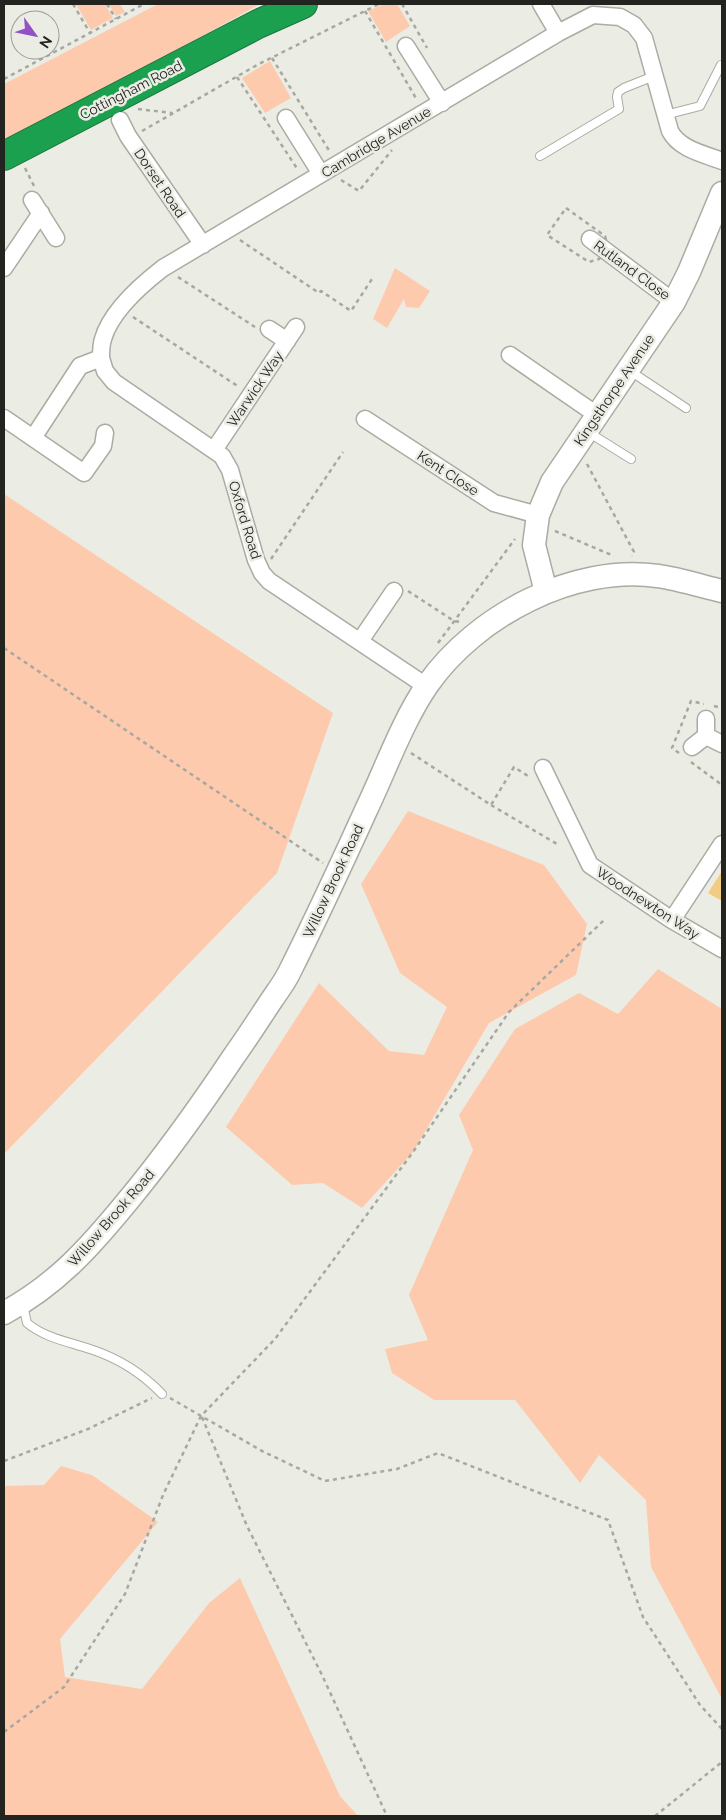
<svg xmlns="http://www.w3.org/2000/svg" width="726" height="1820" viewBox="0 0 726 1820" font-family="Raleway,sans-serif">
<rect width="100%" height="100%" fill="#ebede4"/>
<!-- green -->
<path fill="#fecaae" d="M76,4H105L113,18L91,30Z
M109,4H120L125,12L116,16Z
M158,4H260L103,91L4,141V84Z
M384,4H397L410,26L386,42L368,11Z
M270,61L291,98L265,113L242,78Z
M395,268L430,291L419,308L406,307L404,299L387,328L373,319Z
M4,494L333,713L277,873L4,1154Z
M408,811L544,865L587,924L576,975L489,1023L413,1152L362,1208L323,1183L292,1185L226,1127L319,983L389,1051L424,1055L447,1007L400,973L361,884Z
M658,969L722,1009V1699L651,1567L646,1500L599,1455L580,1483L515,1400H434L392,1373L385,1349L428,1340L409,1295L473,1150L459,1115L515,1029L579,993L618,1014Z
M61,1466L92,1475L158,1522L60,1639L65,1677L142,1689L209,1603L240,1578L340,1796L358,1816H4V1486L44,1485Z"/>
<!-- building -->
<path fill="#f2cc82" d="M722,871V901L708,893Z"/>
<g fill="none" stroke-linecap="round" stroke-linejoin="round">
<!-- lane casing -->
<g stroke="#aaaca3" stroke-width="10">
<path id="lane" d="M665,115L700,106L721,65L722,66
M540,156L619,109L617,97L618,92L624,88L654,76
M630,371L686,408
M588,432L631,459
M23,1305L27,1323C45,1338 69,1342 90,1349C118,1358 142,1373 162,1394"/>
</g>
<!-- street casing -->
<g stroke="#aaaca3" stroke-width="19">
<path id="street" d="M541,4L558,33
M406,46L442,103
M286,118L321,174
M120,120L128,136L203,245
M32,200L56,238
M590,239L674,302
M4,268L41,213
M269,329L287,341
M510,355L597,415
M101,358L105,371L114,382L222,456L230,470L256,560L262,573L269,581L426,686
M4,418L84,473L103,446L105,433
M365,419L494,503L538,515
M33,438L80,366L101,358C101,352 101,345 103,339C111,311 141,285 163,268L558,33L593,15L620,17L634,25L644,38L670,131C679,149 704,154 722,161
M214,450L296,327
M360,641L394,591
M706,736L722,744
M692,747L706,736V719
M543,768L590,865L672,920L722,949
M672,920L722,844"/>
</g>
<!-- secondary casing -->
<g stroke="#aaaca3" stroke-width="25">
<path id="secondary" d="M546,592L534,545L538,515L552,482L674,302L689,272L722,193
M4,1313C56,1285 89,1248 126,1203C165,1156 200,1107 234,1056C247,1038 259,1019 271,1001C277,992 284,983 289,973C316,919 342,863 367,808C386,768 403,720 428,684C476,616 573,564 658,576C679,579 701,586 722,591"/>
</g>
<!-- highway casing -->
<g stroke="#1e743f" stroke-width="30">
<path id="highway" d="M4,156L258,24L303,4"/>
</g>
<!-- path -->
<path stroke="#a6a8a1" stroke-width="2.5" stroke-dasharray="4 4" stroke-linecap="butt" d="M73,4L90,33
M107,4L116,19
M402,4L427,48
M365,11L417,100
M272,58L330,152
M237,77L298,170
M4,79L144,4
M138,109L172,113
M142,131L257,65L379,4
M25,168L34,186
M341,180L359,191L392,150
M566,208L605,236L608,246L599,259L589,262L547,235Z
M240,240L319,293L321,291L351,311L372,279
M178,277L255,327
M133,317L239,387
M587,464L634,552L632,556
M555,531L614,556
M271,559L343,452
M408,591L454,621L461,622
M438,643L515,539
M4,648L323,863
M714,706L722,708
M411,753L491,805L514,767L531,778
M679,753L672,748L691,701L704,704
M691,762L722,785
M491,805L557,844
M170,1398L262,1451L325,1481L397,1469L438,1453L608,1520L643,1617L700,1705L722,1729
M202,1417L247,1526L322,1675L387,1816
M4,1461L88,1429L152,1398
M4,1732L64,1687L125,1594L163,1495L201,1416L275,1339L413,1152L509,1012L604,920
M655,1816L722,1762"/>
<!-- lane -->
<use href="#lane" stroke="#fff" stroke-width="8"/>
<!-- street -->
<use href="#street" stroke="#fff" stroke-width="16"/>
<!-- secondary -->
<use href="#secondary" stroke="#fff" stroke-width="22"/>
<!-- highway -->
<use href="#highway" stroke="#1ba04f" stroke-width="28"/>
</g>
<g text-anchor="middle" dominant-baseline="central" stroke-width="5" stroke-linejoin="round" paint-order="stroke">
<!-- street labels -->
<g font-size="14" fill="#232320" stroke="#ebede4">
<text transform="translate(131 90) rotate(-27)">Cottingham Road</text>
<text transform="translate(376 142) rotate(-31)">Cambridge Avenue</text>
<text transform="translate(160 183) rotate(56)">Dorset Road</text>
<text transform="translate(632 270) rotate(36)">Rutland Close</text>
<text transform="translate(255 389) rotate(-56)">Warwick Way</text>
<text transform="translate(614 390) rotate(-56)">Kingsthorpe Avenue</text>
<text transform="translate(448 473) rotate(33)">Kent Close</text>
<text transform="translate(245 520) rotate(73)">Oxford Road</text>
<text transform="translate(333 881) rotate(-65)">Willow Brook Road</text>
<text transform="translate(648 903) rotate(33)">Woodnewton Way</text>
<text transform="translate(111 1218) rotate(-49)">Willow Brook Road</text>
</g>
</g>
<!-- border -->
<rect width="726" height="1820" fill="none" stroke="#232320" stroke-width="10"/>
<!-- north arrow -->
<g transform="translate(35 35) rotate(123)"><circle r="24" fill="#ebede4" stroke="#9b9c96"/>
<path d="M0-4L9 19L0 12L-9 19Z" fill="#9450c5"/>
<text y="-8" font-size="14" font-weight="bold" text-anchor="middle" fill="#232320">N</text>
</g>
</svg>
